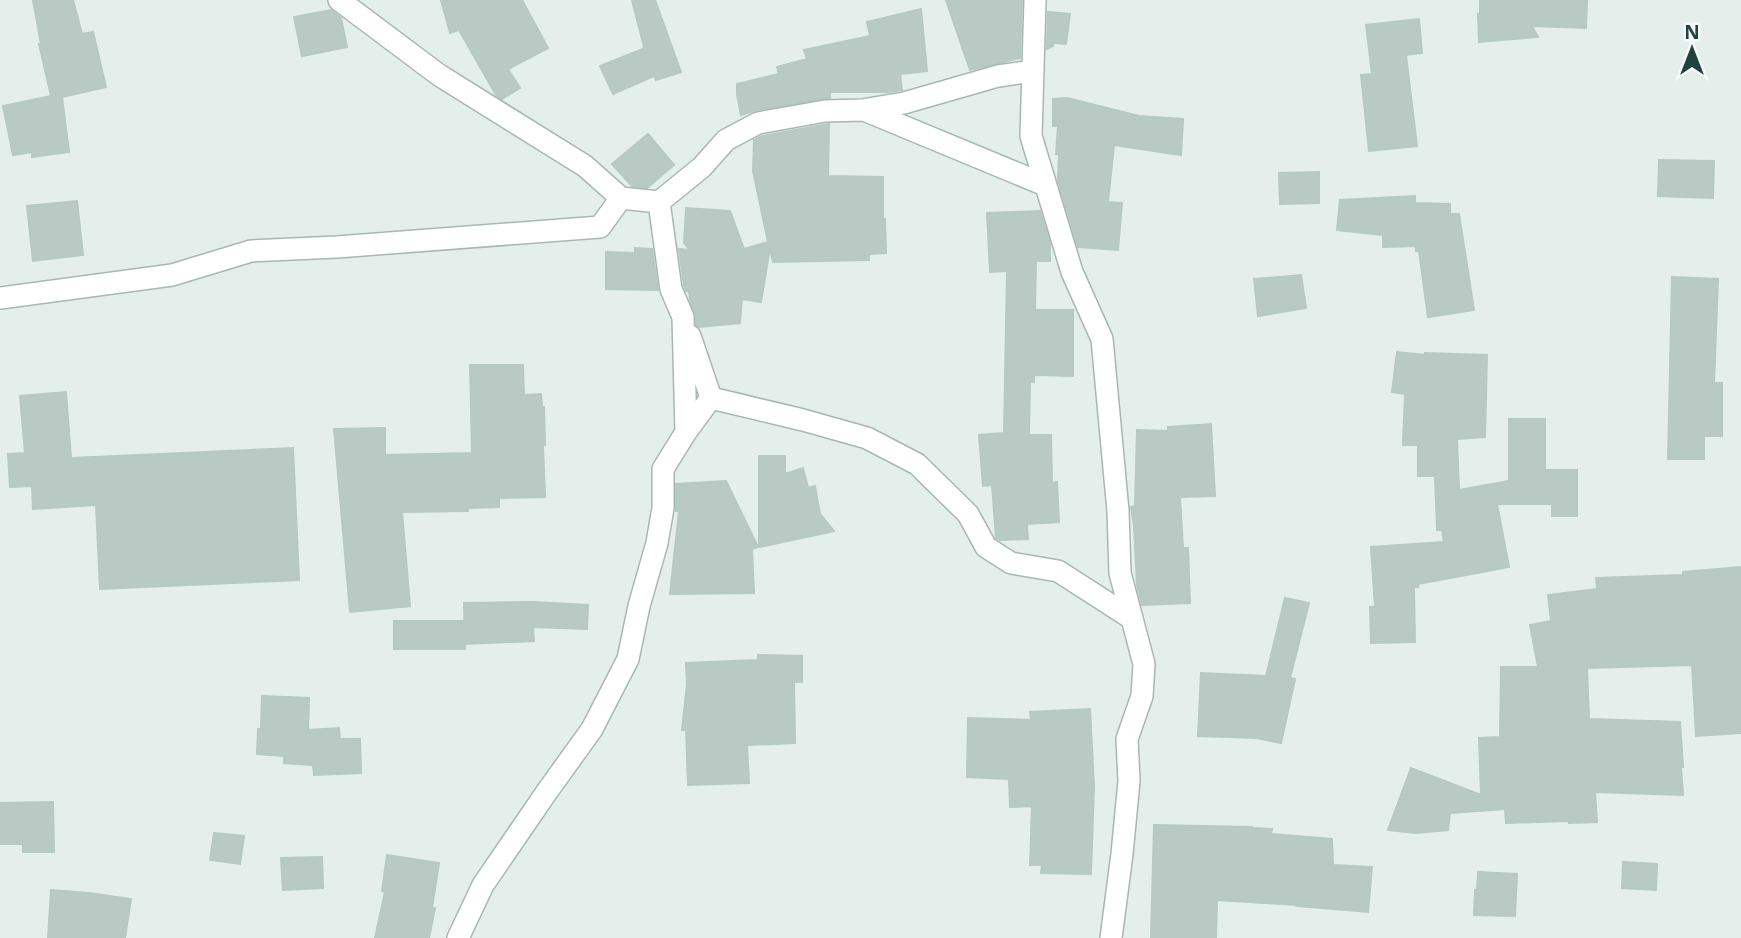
<svg xmlns="http://www.w3.org/2000/svg" width="1741" height="938" viewBox="0 0 1741 938" font-family="'Noto Sans',sans-serif">
<rect width="100%" height="100%" fill="#e4efeb"/>
<!-- building -->
<path fill="#b9cac5" stroke="#b6c9c4" stroke-width="2" d="M33,0H73L82,34L93,32L106,87L62,97L69,152L32,157V152L13,155L3,106L51,96L39,44H41Z
M441,0H522L548,48L508,69L520,88L502,99L496,95L459,30L450,33Z
M632,0H655L681,72L656,80L654,76L613,94L600,66L643,49L644,47Z
M946,0H1022L1020,58L970,70Z
M1480,0H1587L1586,28L1532,26L1538,37L1479,42L1478,14H1480Z
M921,9L927,71L900,74L902,90L888,92H830V98L756,110L741,115L737,94V84L779,74L777,67L807,59L804,50L870,36L867,22Z
M331,10L341,18L347,47L302,56L294,17Z
M1048,12L1070,14L1066,44L1053,43V46L1047,49Z
M1419,19L1422,53L1406,55L1417,146L1369,151L1361,75L1372,74L1366,25Z
M1067,98L1139,116L1183,119L1181,155L1114,145L1108,202L1122,203L1118,250L1078,247L1058,180L1059,154H1056L1058,126H1053V99Z
M829,124L828,176L883,177V219H885L886,253L869,254V260L773,262L770,248L761,302L742,299L740,323L699,327L696,325V316L690,300L689,291H686L684,285L679,249L690,250L684,243L686,208L730,211L744,249L768,242L753,171L754,140L762,136Z
M648,134L674,165L647,188L632,186L612,164Z
M1659,160L1714,161L1713,198L1658,196Z
M1319,172V203L1280,204L1279,173Z
M1415,196V203L1450,204V214H1459L1474,310L1428,317L1419,251H1416V246L1383,247V235L1337,230L1340,200Z
M77,201L83,255L33,261L27,206Z
M1040,211L1050,244V261H1036L1035,310H1073V376L1034,375V382H1030L1029,435H1051L1052,483L1057,482L1059,522L1027,524L1028,539L1000,540L996,538L992,485L983,486L979,435L1004,433L1007,271L990,272L987,213Z
M635,248L652,249L658,290L606,289V252L635,253Z
M1301,275L1306,308L1258,316L1254,279Z
M1672,277L1718,279L1714,383H1722V436H1704V459H1668Z
M1397,352L1425,355V353L1487,355L1485,437L1457,439L1459,490L1509,481V419H1545V470H1577V516H1552V504H1497L1509,567L1418,584V587H1414L1415,642L1371,643L1370,607H1375L1371,547L1444,542L1442,530H1437L1435,476H1418V445H1403L1405,394L1392,392Z
M470,365H523L524,395L541,394L542,407H544L545,445H543L545,497L499,498V507L468,508V511L402,512L410,606L350,612L334,429L385,428V455L472,453Z
M66,392L71,458L293,448L299,580L100,589L96,505L33,509L32,486L10,487L8,454L25,453L20,396Z
M1211,424L1215,496L1180,497L1183,548H1188L1190,603L1142,605L1137,585L1134,526L1131,507L1135,506L1137,430L1168,431V427Z
M759,456H785V474L803,468L808,488L815,486L820,514L834,531L759,547Z
M726,481L758,547L752,549L754,593L670,594L679,511H676V484Z
M1741,567V733L1696,736L1692,665L1587,668L1589,719L1680,722L1683,767H1681L1683,795L1595,792L1597,822L1569,823V821L1506,823L1505,809L1450,813L1448,830L1415,833L1388,830L1411,768L1481,795L1479,738L1500,737L1501,667H1538L1530,625L1551,621L1548,595L1597,589L1596,578L1683,575V572Z
M1285,598L1309,603L1290,678L1295,679L1281,743L1257,738L1198,736L1201,673L1266,676Z
M533,602L588,605L587,629L533,627L534,641L465,644L464,603Z
M394,621H464L465,649H394Z
M758,655L802,656V682H794L795,743L747,745L749,783L688,785L686,730H682L687,684L686,663L758,660Z
M262,696L309,698L308,730L339,728L340,739H360L361,773L314,775L313,765L284,763V756L257,754L258,729H261Z
M1090,709L1094,786L1091,874L1041,873L1042,865H1030L1032,806L1010,807L1009,779L967,777L968,718L1031,720L1030,712Z
M53,802L54,852H23V844H0V803Z
M1154,825L1252,827V828L1272,829L1271,834L1332,839L1333,865L1372,867L1368,912L1297,906L1298,905L1217,900L1216,938H1151Z
M214,833L244,836L240,864L210,860Z
M387,855L439,863L432,908H435L429,938H375L385,892L382,891Z
M322,857L323,888L283,890L281,858Z
M1623,862L1657,864L1656,890L1622,888Z
M1478,872L1517,874L1515,916L1474,915L1475,890H1477Z
M51,890L89,893L131,899L125,938H48Z"/>
<g fill="none" stroke-linecap="round" stroke-linejoin="round">
<!-- minor casing -->
<g stroke="#a6b8b4" stroke-width="24">
<path id="minor" d="M339,0L439,75L585,166L621,198L659,202L702,167L726,140L758,123L825,111L862,110L904,103L998,76L1033,71
M1035,0L1031,136L1072,272L1102,339L1118,511L1120,573L1144,664L1142,696L1127,739L1129,781L1122,854L1111,938
M864,110L1045,185
M659,202L671,289L683,317L686,432
M0,298L172,275L251,251L337,247L600,227L621,198
M690,336L711,398
M458,938L483,885L546,793L592,729L628,659L639,606L657,543L663,508V469L686,432L711,398L803,420L867,438L917,464L968,514L986,547L1011,563L1058,571L1131,618"/>
</g>
<!-- minor -->
<use href="#minor" stroke="#fff" stroke-width="21"/>
</g>
<!-- north arrow -->
<g transform="translate(1692 49)" stroke="#f5faf9" stroke-width="5" paint-order="stroke">
<path d="M0-5L12 26L0 18L-12 26Z" fill="#21423e"/>
<text y="-10" font-size="19" font-weight="bold" text-anchor="middle" fill="#21423e">N</text>
</g>
</svg>
